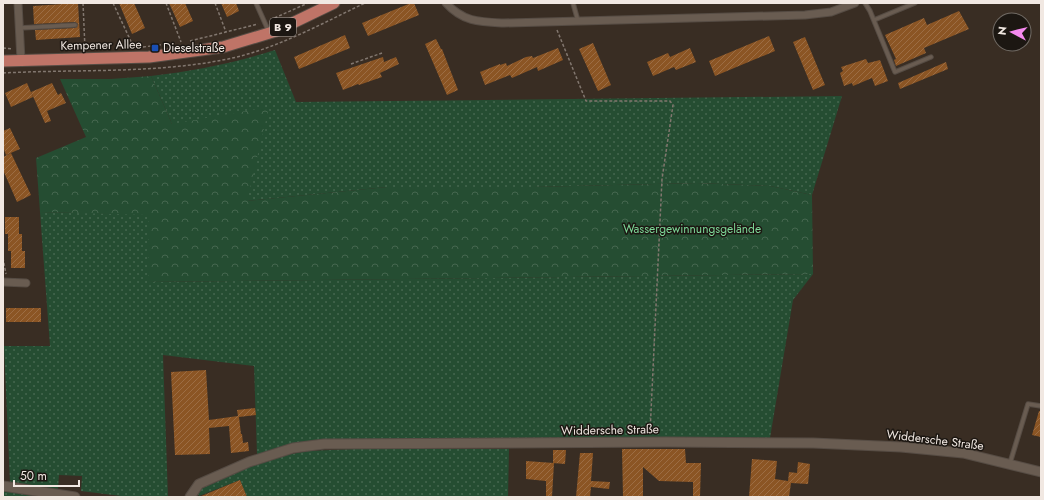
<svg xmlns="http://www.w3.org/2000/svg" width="1044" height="500" viewBox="0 0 1044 500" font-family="Jost,sans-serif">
<defs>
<pattern id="grass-dots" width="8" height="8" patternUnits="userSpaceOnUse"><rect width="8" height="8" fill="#254d32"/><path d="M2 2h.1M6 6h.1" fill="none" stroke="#45674f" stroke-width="1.8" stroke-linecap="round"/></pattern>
<pattern id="forest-crowns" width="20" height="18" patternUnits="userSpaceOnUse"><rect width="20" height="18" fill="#254d32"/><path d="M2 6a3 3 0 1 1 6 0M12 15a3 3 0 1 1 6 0" fill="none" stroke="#45674f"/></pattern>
<pattern id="building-hatch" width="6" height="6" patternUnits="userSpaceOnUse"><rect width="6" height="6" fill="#8b5524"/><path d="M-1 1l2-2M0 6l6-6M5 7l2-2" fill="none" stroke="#9c6d44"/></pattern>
</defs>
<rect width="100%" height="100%" fill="#392d23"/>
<!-- grass -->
<path fill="url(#grass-dots)" d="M275,50L296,102L842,96L812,195L770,186L697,183L533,187H387L247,201L172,124L151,76C194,71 234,63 275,50Z
M40,212L148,214L149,282L813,274L793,300L770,438L330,440L282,446L257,455L254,366L163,355L168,497H129L81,491L82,476L59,475L58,489L10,483L4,346H50Z
M356,449H509L508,497H247L240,480L199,496L196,491L267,459L307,451Z
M3,490L52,497H3Z"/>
<!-- forest -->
<path fill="url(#forest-crowns)" d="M151,76L172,124L269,107L247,201L387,187H533L697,183L770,186L812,195L813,274L148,282V215L40,212L36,158L86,137L60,79H111Z"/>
<!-- building -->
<path fill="url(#building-hatch)" d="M78,3L80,37L36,40L35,30L75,28L78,24L75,22L34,24L33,6Z
M119,3H134L145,28L132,34Z
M169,3H185L193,21L180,27Z
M221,3H236L239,11L227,17Z
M411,3H414L419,15L368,36L362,23Z
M959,11L969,29L924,48L926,53L896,66L894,60L896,59L885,35L924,18L927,25Z
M345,35L350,48L299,69L294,57Z
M769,36L775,51L715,76L709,61Z
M805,37L825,85L813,90L793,42Z
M436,39L441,49H442L458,90L447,95L425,44Z
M593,43L611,85L598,91L579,49Z
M558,48L563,60L538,71L537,67L512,78L510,75L485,85L480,72L500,64V65L506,63L507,66L526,57L532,56L533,58Z
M690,48L696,62L676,70L674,67L653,76L647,62L668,53L670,57Z
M383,57L384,62L396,57L399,64L380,73L382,77L359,85L358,84L343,90L336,73Z
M866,59L868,63L880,60L888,81L875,86L872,78L853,86L852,83L844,86L840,73L843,71L841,67Z
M946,62L948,69L900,89L898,83Z
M27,83L33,97L11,107L5,93Z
M52,83L58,95L61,93L66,103L47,111L51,121L45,123L31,92Z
M10,128L20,149L6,155L3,147V131Z
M11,153L31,195L17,202L3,170V157Z
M5,217H19V234H22V251H25V268H11V251H8V234H5Z
M6,308H41V322H6Z
M206,370L209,420L238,416L237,410L255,408L256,415L239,417L241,434H242L243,443L248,442L249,451L231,453L229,426L209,428L210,454L175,455L171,372Z
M1039,411H1041V437L1032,435Z
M622,449H685L686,463H701L700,497H693V482L659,481L643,467V497H623Z
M553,450H566L565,464L553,463Z
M580,453H593L591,481L610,482L609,489L591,487L590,497H576Z
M752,459L777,461L775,479L788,481L789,472L797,473L798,462L810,464L808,484L791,483L789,497H749Z
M526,461L554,463L552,497H546V481L526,479Z
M240,480L247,497H199Z"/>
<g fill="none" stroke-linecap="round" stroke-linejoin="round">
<!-- service casing -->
<g stroke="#564c44" stroke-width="5.5">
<path id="service" d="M256,3L269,32
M573,3L578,21
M865,3L870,11L895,72L931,57
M874,20L915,3
M19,28L75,25
M1010,463L1028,404L1041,406"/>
</g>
<!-- minor casing -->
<g stroke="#564c44" stroke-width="9">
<path id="minor" d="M18,3L21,60
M446,3C463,22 480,22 504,23L805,15L831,12L855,3
M3,282L26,283"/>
</g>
<!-- tertiary casing -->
<g stroke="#564c44" stroke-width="11">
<path id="tertiary" d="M3,486L75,497
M190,497L199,484L249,462L293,448L324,444L666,442L813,443L901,447L963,453L1041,472"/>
</g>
<!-- primary casing -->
<g stroke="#564c44" stroke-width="13">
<path id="primary" d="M3,61L149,57L223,47L276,31L334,3"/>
</g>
<!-- path -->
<path stroke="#82776f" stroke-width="1.5" stroke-dasharray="3 2" stroke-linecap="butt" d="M83,3L85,49
M113,3L134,48
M166,3L181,42
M215,3L226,32
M270,20L308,3
M557,30L586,101H670L673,105L662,179L650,433
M190,41L258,24
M143,47L167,44
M3,48L13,49
M351,64L382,53
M3,73C78,69 154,74 228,59C276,49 321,24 365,3
M3,258L6,274"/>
<!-- service -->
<use href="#service" stroke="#695c51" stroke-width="3.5"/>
<!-- minor -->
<use href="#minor" stroke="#695c51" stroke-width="7"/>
<!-- tertiary -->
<use href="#tertiary" stroke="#695c51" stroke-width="9"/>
<!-- primary -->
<use href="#primary" stroke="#bf7467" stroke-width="11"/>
</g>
<!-- markers -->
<rect fill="#1a4fb4" stroke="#1c1712" stroke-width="1.5" x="151" y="44" width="8" height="8" rx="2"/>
<g text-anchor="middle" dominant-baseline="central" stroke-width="3" stroke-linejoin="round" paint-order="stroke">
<!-- shield labels -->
<rect fill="#1c1712" stroke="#b1a9a4" stroke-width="1" x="270" y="18" width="26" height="18" rx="3"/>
<g font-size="11" font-weight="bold" fill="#f1e8e2">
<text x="283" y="27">B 9</text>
</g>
<!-- street labels -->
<g font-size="12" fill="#f1e8e2" stroke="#1c1712">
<text transform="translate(101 45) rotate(-1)">Kempener Allee</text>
<text transform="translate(610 430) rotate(-1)">Widdersche Straße</text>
<text transform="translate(935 440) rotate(7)">Widdersche Straße</text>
</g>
<!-- poi labels -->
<g font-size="12" fill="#f1e8e2" stroke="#1c1712" text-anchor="start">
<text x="163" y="48">Dieselstraße</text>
</g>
<!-- park labels -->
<g font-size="12" fill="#7dd898" stroke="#1c1712">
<text x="692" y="229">Wassergewinnungsgelände</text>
</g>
</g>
<!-- border -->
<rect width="1044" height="500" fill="none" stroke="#f1e8e2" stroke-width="8"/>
<!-- north arrow -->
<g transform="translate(1012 32) rotate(277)"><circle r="19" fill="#1c1712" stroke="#716b65"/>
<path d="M0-3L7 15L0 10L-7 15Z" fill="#f589ef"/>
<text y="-6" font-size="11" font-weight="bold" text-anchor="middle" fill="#f1e8e2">N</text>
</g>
<!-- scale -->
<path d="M14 480v6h65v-6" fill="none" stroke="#f1e8e2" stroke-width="2"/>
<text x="20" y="480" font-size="12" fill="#f1e8e2" stroke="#1c1712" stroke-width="3" paint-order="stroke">50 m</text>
</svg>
